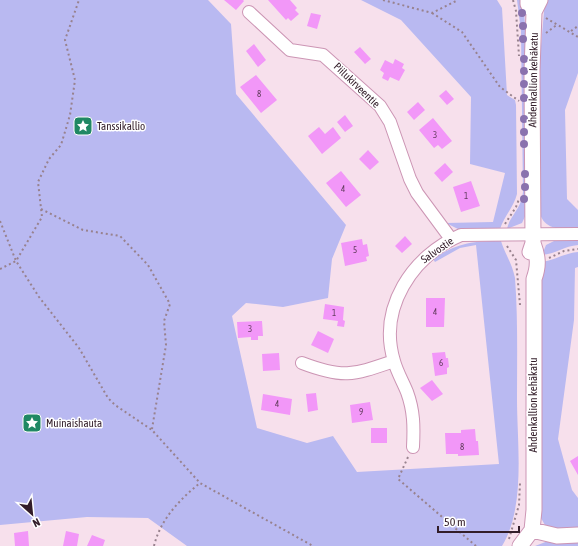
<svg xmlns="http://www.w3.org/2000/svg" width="578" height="546" viewBox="0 0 578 546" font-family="'Asap Condensed',sans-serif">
<rect width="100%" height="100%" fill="#f7e0ec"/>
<!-- green -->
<path fill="#b9b9f1" d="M0,0H208L231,24L236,94L346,225L332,259L328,298L283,307L246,303L232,316L257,428L307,443L333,436L357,472L499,464L476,245L460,248L435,262L433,259C457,243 472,241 501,241C505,254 512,263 515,278C518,318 517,359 517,399C517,443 526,507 502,546H187L148,518L87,517L0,525Z
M361,0H497L502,8L507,95L515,100L516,105L517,194C514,207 504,216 500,229H458L446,223L493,222L505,173L470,164L471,97L401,20Z
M517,0H523L525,24L527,212L522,223L507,229C510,215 521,210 523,192L521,31Z
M545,0H578V73L565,110L567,199L578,210V229C561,229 543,231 539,210L538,81Z
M556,240H578V245C565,246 555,254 542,255L546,245Z
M578,252V267L575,268L574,320L558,439L572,490L578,498V529L573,531L546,527L541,518L540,301L542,262C555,260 565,253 578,252Z
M548,541L578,542V546H535Z"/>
<!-- building -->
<path fill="#f297f8" d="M224,0H243L244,1L236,10Z
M268,0H290L297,8L295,10L299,14L291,21L288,18L286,20Z
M311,13L321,15L317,29L307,26Z
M254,44L266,60L258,67L246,51Z
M360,47L371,59L365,64L354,52Z
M395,59L404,64L402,68L405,70L399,81L390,77L388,81L382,78L384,73L380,70L385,60L393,64Z
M256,75L277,100L261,113L240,87Z
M446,90L454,99L447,105L439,96Z
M418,102L425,110L414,120L407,112Z
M345,115L353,126L345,132L337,122Z
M433,118L452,141L442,149L438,145L434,148L419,130Z
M319,127L325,134L333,127L341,138L322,154L308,136Z
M368,150L379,162L370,170L359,159Z
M445,163L453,172L442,182L434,173Z
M341,171L361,195L346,207L326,183Z
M471,181L480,206L461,212L453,187Z
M405,236L412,244L402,253L395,246Z
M362,239L363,245L367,244L369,256L366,257L367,261L345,266L341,243Z
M426,298H445L444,327H426Z
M325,304L344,307L343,320L345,321L344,327L337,326L338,321L323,319Z
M262,321L263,336H258V340H251V337L238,338L237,322Z
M318,331L334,339L328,353L311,345Z
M445,352L446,358H448L449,367L447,368V374L435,376L432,353Z
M279,353L280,370L263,371L262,354Z
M432,380L443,394L432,401L420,388Z
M316,393L318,410L308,412L306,394Z
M263,394L292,399L290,415L261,410Z
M370,402L373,420L352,423L350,405Z
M371,428H387V443H371Z
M475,429L476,441H478L479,455L458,456V454H446L445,433H461V430Z
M578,456V475L570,461Z
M28,531L29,546H15L14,533Z
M66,531L79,534L77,546H63Z
M92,535L105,540L103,546H87Z"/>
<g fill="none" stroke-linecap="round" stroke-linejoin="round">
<!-- minor casing -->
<g stroke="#cc95b4" stroke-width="14">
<path id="minor" d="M249,12L290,50L323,55L380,106L390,122L410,179L417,193L451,239
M302,363C344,379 353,375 394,361
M413,447C414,427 414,411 407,392C403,382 397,372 394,361C378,308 412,256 461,235L578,234"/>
</g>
<!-- tertiary casing -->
<g stroke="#cc95b4" stroke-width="17">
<path id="tertiary" d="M528,0V4L534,12
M530,252L533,243L532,71L534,12L540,0
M532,530L557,536L578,535
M520,546L532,530L534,510V279C539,265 538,257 533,243"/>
</g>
<!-- path -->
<path stroke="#98828e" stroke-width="2" stroke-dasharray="2 3" stroke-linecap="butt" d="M383,0L432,13L458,0
M513,0L516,11L519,56
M432,13L462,32L500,87L519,101
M546,18L578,37
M571,31L578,26
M546,33L558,24
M41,209L83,230L120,236L148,265L170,304L164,321L166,345L152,429
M0,221L16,261L39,297L79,348L108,398L115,405L152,430L200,483L313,546
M505,224L516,207L519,199
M507,246L516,260L520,305
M549,258L564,251L578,249
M0,269L16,261L42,217L38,182L49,159L61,145L70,115L75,80L65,40L79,0
M408,457L398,479L476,546
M509,539L519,505L520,483
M154,546C160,520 180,499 200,483"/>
<!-- minor -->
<use href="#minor" stroke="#fff" stroke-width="12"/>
<!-- tertiary -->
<use href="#tertiary" stroke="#fff" stroke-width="15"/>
</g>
<!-- trees -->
<g fill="#8a72ae">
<circle cx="522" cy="13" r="4"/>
<circle cx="523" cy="26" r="4"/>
<circle cx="523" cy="39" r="4"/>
<circle cx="524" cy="59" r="4"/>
<circle cx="524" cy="71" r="4"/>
<circle cx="524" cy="84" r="4"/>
<circle cx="524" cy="98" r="4"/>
<circle cx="524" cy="119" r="4"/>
<circle cx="524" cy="132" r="4"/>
<circle cx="524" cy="144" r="4"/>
<circle cx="525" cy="174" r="4"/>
<circle cx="525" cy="187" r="4"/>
<circle cx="524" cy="199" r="4"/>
</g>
<!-- icons -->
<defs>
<g id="sight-square" transform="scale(1)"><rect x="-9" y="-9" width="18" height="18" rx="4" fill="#208864" stroke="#fff"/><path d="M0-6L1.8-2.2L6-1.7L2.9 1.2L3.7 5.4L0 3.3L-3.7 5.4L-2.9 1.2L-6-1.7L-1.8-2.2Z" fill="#fff"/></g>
</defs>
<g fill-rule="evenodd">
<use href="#sight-square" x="83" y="126"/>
<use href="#sight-square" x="32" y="423"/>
</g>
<g text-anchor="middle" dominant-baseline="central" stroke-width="3" stroke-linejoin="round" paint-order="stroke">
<!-- number labels -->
<g font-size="9" fill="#623c5d">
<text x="259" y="94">8</text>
<text x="435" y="135">3</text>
<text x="343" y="189">4</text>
<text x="466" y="196">1</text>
<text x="355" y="250">5</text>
<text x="435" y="312">4</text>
<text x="334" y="313">1</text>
<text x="250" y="329">3</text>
<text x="441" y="363">6</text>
<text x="277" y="404">4</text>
<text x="361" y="412">9</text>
<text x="462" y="447">8</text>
</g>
<!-- street labels -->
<g font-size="11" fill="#321d29" stroke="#fff">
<text transform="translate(533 80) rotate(-89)">Ahdenkallion kehäkatu</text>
<text transform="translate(357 85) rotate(44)">Piilukirveentie</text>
<text transform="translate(437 250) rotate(-35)">Salvostie</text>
<text transform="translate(533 405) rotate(-90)">Ahdenkallion kehäkatu</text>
</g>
<!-- poi labels -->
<g font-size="11" fill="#321d29" stroke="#fff" text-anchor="start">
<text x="97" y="126">Tanssikallio</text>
<text x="46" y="423">Muinaishauta</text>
</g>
</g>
<!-- north arrow -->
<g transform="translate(32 514) rotate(153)" stroke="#ffffff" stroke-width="3" paint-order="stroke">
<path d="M0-3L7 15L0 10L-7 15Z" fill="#321d29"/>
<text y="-6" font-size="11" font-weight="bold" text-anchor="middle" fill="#321d29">N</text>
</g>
<!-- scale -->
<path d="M438 526v6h81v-6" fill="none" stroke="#321d29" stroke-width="2"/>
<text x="444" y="526" font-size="12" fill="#321d29" stroke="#ffffff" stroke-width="3" paint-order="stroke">50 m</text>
</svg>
